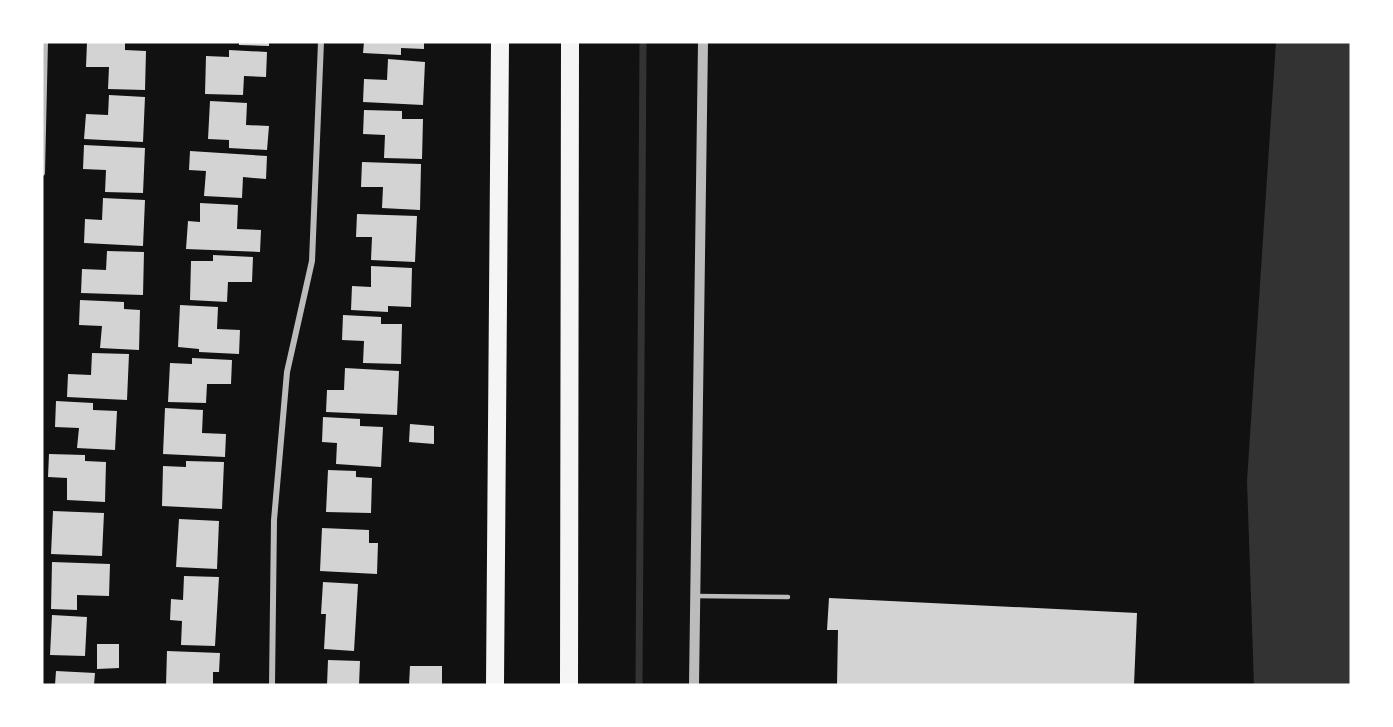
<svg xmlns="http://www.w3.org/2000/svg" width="1393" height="727" viewBox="0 0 1393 727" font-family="Manrope,sans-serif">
<rect width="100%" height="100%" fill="#111"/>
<!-- water -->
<path fill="#333" d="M1276,42H1351V685H1254L1247,481Z"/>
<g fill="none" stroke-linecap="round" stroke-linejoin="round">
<!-- stream -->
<path stroke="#333" stroke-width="7" d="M639,685L643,42"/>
</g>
<!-- building -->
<path fill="#d3d3d3" d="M87,42L125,43V50L146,51L145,90L108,89L109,67H86Z
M239,42H269V46L239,45Z
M364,42H424V49L401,48V55L363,53Z
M229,50L267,52L266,77L244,76L243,95L205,94L206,56L229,57Z
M388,59L425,62L423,105L363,102L364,79L387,80Z
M109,95L145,97L143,142L84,139L86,114L108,115Z
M210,101L247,103L246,125L269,126L267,150L229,148V140L208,139Z
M364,110L402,111V119H423L422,159L384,158L385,135L363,134Z
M84,145L145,148L143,193L105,192L106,170L83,169Z
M190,151L267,156L266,179L243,177L242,198L204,196L206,171L189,170Z
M362,162L421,164L420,210L382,208L383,187H361Z
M103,198L145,200L143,246L84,243L85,219L102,220Z
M200,203L238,205L237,229L261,230L260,252L186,249L188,221L200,222Z
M357,214L417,216L415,262L371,260L372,237H356Z
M107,251L144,252L143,295L81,293L82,269L106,270Z
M213,255L253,257L252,282H228L227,302L190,300L191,261H213Z
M371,266L412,268L411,307L388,306V312L351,310L352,286L371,287Z
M80,300L124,302V309L140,310L139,350L100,348L102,326L79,325Z
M180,305L218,307L217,329L240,330L239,354L199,352V349L178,347Z
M343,315L381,317V324H402L401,364L363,363L364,341L342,340Z
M92,353L129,354L127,400L67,397L68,374L91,375Z
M192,358L232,360L231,384H207L206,403L168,402L170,363L192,364Z
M345,368L399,371L397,415L326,412L327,390H344Z
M56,401L93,403V410L117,411L115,450L77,448L79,428L55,427Z
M165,408L203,410L202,433L226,434L225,457L163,454Z
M323,417L360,419V426L383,427L381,467L336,464L337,443L322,442Z
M410,424L434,426V444L409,442Z
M49,454L85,455V461L106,462L105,502L67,500V478L48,477Z
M186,461L224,462L222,509L162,506L163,466L186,467Z
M328,470L356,471V477L372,478L371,513L326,512Z
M53,511L104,513L102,556L51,554Z
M179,519L219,521L217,569L176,567Z
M322,528L369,530V543H378L377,574L320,571Z
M52,562L110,564L109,596L77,595V610L51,609Z
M184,576L219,577L215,646L181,645L182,621L170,620L171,599L183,600Z
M323,582L358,584L354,651L324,649L326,614H321Z
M829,598L1137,613L1134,685H837L838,630H827Z
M52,615L87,617L85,656L50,655Z
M97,644H119V668L97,669Z
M167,651L220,653L219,672H213V685H166Z
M328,660L360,661L359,685H327Z
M410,666H442V685H409Z
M56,671L95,673L94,685H55Z"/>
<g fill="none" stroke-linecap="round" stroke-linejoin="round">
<!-- service -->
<path stroke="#bcbcbc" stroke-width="4.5" d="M695,596L788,597"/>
<!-- minor -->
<path stroke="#bcbcbc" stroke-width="6" d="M42,173L45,42
M272,685L274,520L287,372L312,261L321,42"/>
<!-- tertiary -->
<path stroke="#bcbcbc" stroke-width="10" d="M694,685L703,42"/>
<!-- motorway -->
<path stroke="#f5f5f5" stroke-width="18" d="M495,685L500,42
M569,685L570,42"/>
</g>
<!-- border -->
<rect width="1393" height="727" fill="none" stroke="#ffffff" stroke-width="87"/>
</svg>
